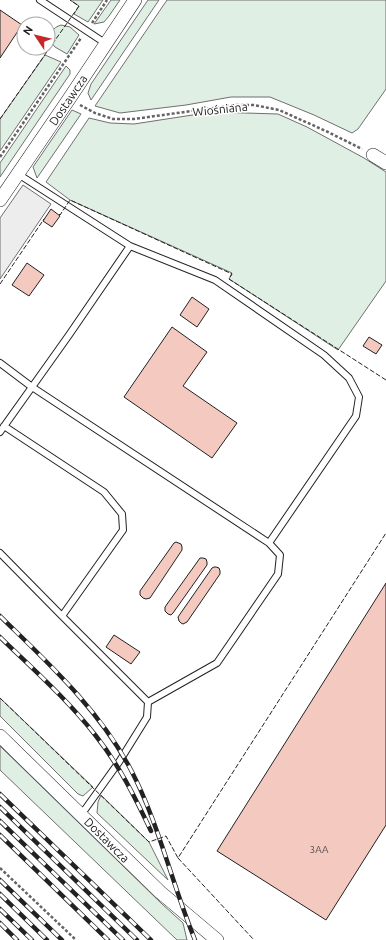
<svg xmlns="http://www.w3.org/2000/svg" width="386" height="940" viewBox="0 0 386 940" font-family="Ubuntu,sans-serif">
<rect width="100%" height="100%" fill="#fff"/>
<!-- green -->
<path fill="#e0efe3" stroke="#6f6f6f" d="M70,0H103L88,22L74,14L79,6Z
M111,0H120L109,16L104,22L94,24Z
M148,0H159L91,100L88,93L91,84Z
M167,0H386V89L358,129L352,133L314,115L270,97H231L186,105L120,113L95,106Z
M61,25L70,27L79,35L67,54L55,47L50,41C51,32 52,28 61,25Z
M45,55L61,62L0,151V119Z
M66,66L70,70V74L0,177V163Z
M72,110L81,114L37,178L33,167Z
M212,112L278,114L307,127L364,158L386,172V281L338,350L229,279L232,273L70,200L46,182L89,118L110,123L134,124Z
M0,698L93,787L83,796L78,794L0,716Z
M0,746L162,904L183,923L187,940H177L0,770Z
M101,795L149,842L168,880L97,813L98,802Z"/>
<!-- parking -->
<path fill="#ededed" stroke="#6f6f6f" d="M23,185L51,204L0,279V218Z"/>
<!-- building -->
<path fill="#f3c9c0" stroke="#222" d="M0,10L22,25L0,58Z
M51,209L60,216L52,227L43,221Z
M27,263L44,275L29,296L12,285Z
M192,297L209,309L197,327L180,315Z
M172,327L207,352L183,386L237,423L212,458L124,397Z
M369,337L382,345L376,354L363,346Z
M176,542L181,544L182,547V550L150,598L146,599L143,598L140,595V591L174,543Z
M200,558H203L206,559L207,562V565L173,613L171,615L168,614L165,611V607Z
M214,567H216L219,568L220,571V574L187,622L183,624L181,623L179,621L178,617L212,568Z
M386,583V825L326,920L217,851Z
M114,635L140,652L131,664L106,647Z"/>
<g fill="none" stroke-linecap="round" stroke-linejoin="round">
<!-- lane casing -->
<g stroke="#222" stroke-width="8">
<path id="lane" d="M40,0L105,43
M18,174L130,246
M0,363L32,387L0,432
M0,553L62,616L123,530L122,514L104,492L4,426
M62,616L148,702
M81,815L119,762L147,717L148,702L217,663L278,574L280,555L269,543L32,387L69,335L130,246L215,280L324,355L349,378L359,397L356,416L269,543"/>
</g>
<!-- street casing -->
<g stroke="#222" stroke-width="14">
<path id="street" d="M373,155L386,163
M0,200L69,99L135,0
M0,736L160,892L217,940"/>
</g>
<!-- path -->
<path stroke="#646464" stroke-width="2.5" stroke-dasharray="3 2" stroke-linecap="butt" d="M92,23L107,0
M80,105L95,113L113,119H134L235,105H254L279,110L328,132L362,149
M0,157L81,38
M0,868L76,940"/>
<!-- lane -->
<use href="#lane" stroke="#fff" stroke-width="6"/>
<!-- street -->
<use href="#street" stroke="#fff" stroke-width="13"/>
<!-- rail casing -->
<g stroke="#222" stroke-width="4.5">
<path id="rail" d="M0,616C48,663 99,709 131,770C159,824 172,884 195,940
M0,637C33,669 68,700 96,736C119,765 135,797 151,831
M0,794L151,940
M0,807L137,940
M0,821L123,940
M0,835L108,940
M0,880L62,940
M0,894L47,940
M0,909L32,940
M0,923L17,940"/>
</g>
<!-- rail -->
<use href="#rail" stroke="#fff" stroke-width="3" stroke-dasharray="9" stroke-linecap="butt"/>
<!-- fence -->
<path stroke="#222" stroke-width="1" stroke-dasharray="5 2" stroke-linecap="butt" d="M0,119L79,6L70,0
M59,214L60,215L70,200L232,274L229,279L386,380
M0,284L44,219
M0,698L149,842L166,836L178,858L386,533
M178,858L254,940"/>
</g>
<g text-anchor="middle" dominant-baseline="central" stroke-width="3" stroke-linejoin="round" paint-order="stroke">
<!-- number labels -->
<g font-size="10" fill="#564c4a">
<text x="319" y="849">3AA</text>
</g>
<!-- street labels -->
<g font-size="12" fill="#222" stroke="#fff">
<text transform="translate(68 100) rotate(-56)">Dostawcza</text>
<text transform="translate(220 109) rotate(-6)">Wiośniana</text>
<text transform="translate(107 840) rotate(45)">Dostawcza</text>
</g>
</g>
<!-- north arrow -->
<g transform="translate(36 36) rotate(305)"><circle r="19" fill="#ffffff" stroke="#a7a7a7"/>
<path d="M0-3L7 15L0 10L-7 15Z" fill="#c62828"/>
<text y="-6" font-size="11" font-weight="bold" text-anchor="middle" fill="#222222">N</text>
</g>
</svg>
